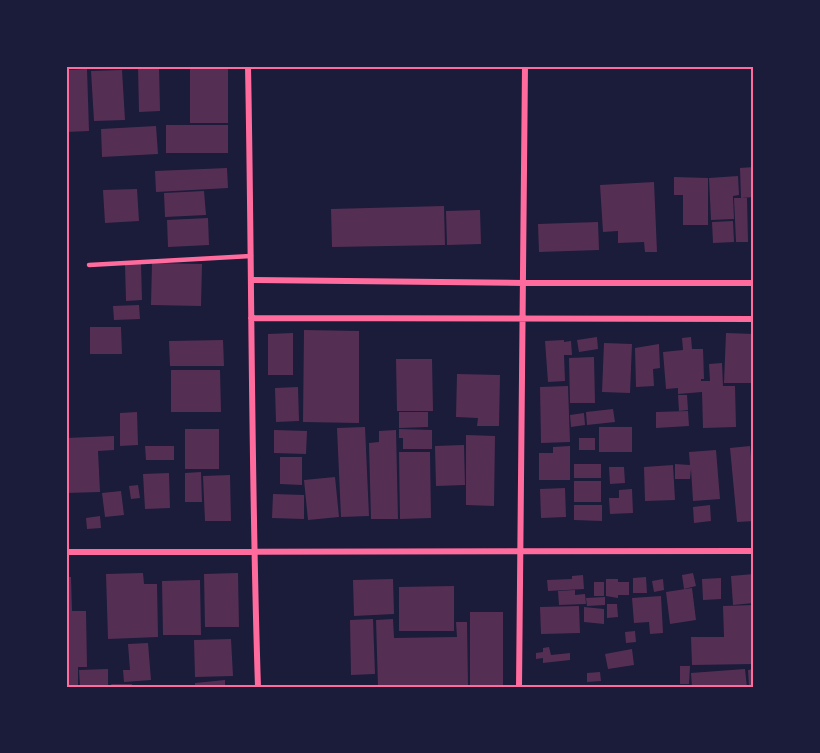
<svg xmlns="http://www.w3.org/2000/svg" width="820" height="753" viewBox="0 0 820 753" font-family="Overpass,sans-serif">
<rect width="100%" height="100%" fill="#1b1b3a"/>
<!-- building -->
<path fill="#542f53" d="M138,66H159L160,111L139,112Z
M190,66H228V123H190Z
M87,69L89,131L66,132V70Z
M122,70L125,120L94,121L91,71Z
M166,125H228V153H166Z
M156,126L158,154L102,157L101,129Z
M754,167V197L741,198L740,168Z
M227,168L228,188L156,192L155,171Z
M738,176L739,195L733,196L734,219L711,220L709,178Z
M674,177L708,178V225H683V195H674Z
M654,182L657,252H645L644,242L618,243V231L603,232L600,185Z
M137,189L139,221L105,223L103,190Z
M204,191L206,215L165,217L164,193Z
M734,198H747L748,242H736Z
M444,206L445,245L332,247L331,209Z
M480,210L481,244L447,245L446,211Z
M208,218L209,245L168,247L167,220Z
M733,221L734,242L713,243L712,222Z
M598,222L599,250L539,252L538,224Z
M152,263L202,264L201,306L151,305Z
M125,264H141L142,300L126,301Z
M139,305L140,319L114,320L113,306Z
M90,327H121L122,354H90Z
M304,330L359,331V423L303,422Z
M293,333V375H268V334Z
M726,333L754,334L752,383H724Z
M597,337L598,349L579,352L577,340Z
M691,337L692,349H703L704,379H701V381H710L709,364L722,363L723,386H735L736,427L703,428L702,392L678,394V388L666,389L663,352L683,350L682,338Z
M223,340L224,366H170L169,341Z
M564,340V342L571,341L572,355H564L565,381L548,382L545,341Z
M604,343L632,344L630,393L602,392Z
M659,344L660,368L653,369L654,386L636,387L635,348Z
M594,357L595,403H570L569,358Z
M396,359H432L433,411H397Z
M171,370H220L221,412H171Z
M457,374L500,375L499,426H477L478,418L456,417Z
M568,386L570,442L541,443L540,387Z
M298,387L299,421L276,422L275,388Z
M678,395H687L688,410L679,411Z
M613,409L615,422L587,425L586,412Z
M688,411L689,426L656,428V412Z
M137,412L138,445L120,446V413Z
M399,412H428V427L399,428Z
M584,413L585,425L571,427L570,415Z
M365,427L369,516L341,517L337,428Z
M599,427H632V452H599Z
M185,429H219V469H185Z
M399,429L432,430V449H403V438H399Z
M274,430L307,431L306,454L274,453Z
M396,430L398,519H371L369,443L379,442V431Z
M466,435L495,436L494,506L466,505Z
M114,436V450L98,451L100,492L66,493V438Z
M579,438H595V450H579Z
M464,445L465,485L436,486L435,446Z
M145,446H174V460H146Z
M570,446V480H539V453H553V447Z
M750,446L754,493V521L737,522L730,448Z
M716,450L720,499L693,501L691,469L690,479H675V464L690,465L689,452Z
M399,452H430L431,518L400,519Z
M280,457H302V485L280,484Z
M574,464H601V478H574Z
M673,465L675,500L645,501L644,467Z
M609,467H624L625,483L610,484Z
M201,472L202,502H185V473Z
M169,473L170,508L145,509L143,474Z
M230,475L231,521H205L203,476Z
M335,477L339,517L308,520L304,480Z
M574,481H601V502H574Z
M138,485L140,498L131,499L129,486Z
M565,488L566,517L541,518L540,489Z
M632,489L633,513L610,514L609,498H619V490Z
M121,491L124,515L105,517L102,493Z
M273,494L304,495V519L272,518Z
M574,505H602V521L574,520Z
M710,505L711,521L694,523L693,507Z
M100,516L101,528L87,529L86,518Z
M143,573L144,584H157L158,637L108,639L106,574Z
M238,573L239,627H205L204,574Z
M693,573L696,586L684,589L682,575Z
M754,574V603L733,605L731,576Z
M583,575L584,589L548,591L547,580L572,579V576Z
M66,577H71L72,611H86L87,667H78V687H66Z
M646,577L647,593H633V578Z
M721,578V599L703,600L702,579Z
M393,579L394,614L354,616L353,580Z
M606,579H618V582H629V595H618V598L606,596Z
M663,579L664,590L654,592L652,581Z
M200,580L201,635H163L162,581Z
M594,582H604V596H594Z
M454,586V631H399V587Z
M692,588L696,620L670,624L666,592Z
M575,590V595L585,594L586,604L559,605L558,591Z
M661,596L663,633L650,634L649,622L634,623L632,598Z
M605,597V605L587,606L586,598Z
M607,604H617L618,617L607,618Z
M754,605V664L692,665L691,637H724L723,606Z
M579,606L580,633L541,634L540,607Z
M584,607L604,609V624L584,622Z
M470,612H503V687H470Z
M373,619L375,674L351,675L350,620Z
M393,619L394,638L457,637L456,622H467L468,687H378L376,620Z
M635,631L636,642L626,643L625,632Z
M231,639L233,676L195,677L194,640Z
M148,643L151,680L124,682L123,670H130L128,644Z
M549,647L551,655L570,653V660L543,663V658L536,659V653L543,652V648Z
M632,649L634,665L608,669L605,654Z
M680,666H690L689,684H680Z
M108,669V687H80L79,670Z
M745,669L747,687H692L691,673Z
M754,669V687H749L748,670Z
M600,672L601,681L587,682V673Z
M225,680V687H195V683Z
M111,684H132V687H112Z"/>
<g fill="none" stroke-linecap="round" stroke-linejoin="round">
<!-- service -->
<path stroke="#ff6b9d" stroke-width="4.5" d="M89,265L251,256"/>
<!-- minor -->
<path stroke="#ff6b9d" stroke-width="6" d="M248,66C252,273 251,480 258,687
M251,280L523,283H754
M251,318L754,319
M66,552L754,551
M519,687L525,66"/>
</g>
<!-- border -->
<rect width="820" height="753" fill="none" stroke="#1b1b3a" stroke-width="135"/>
<rect x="68" y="68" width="684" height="618" fill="none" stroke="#ff6b9d" stroke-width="2"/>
</svg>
